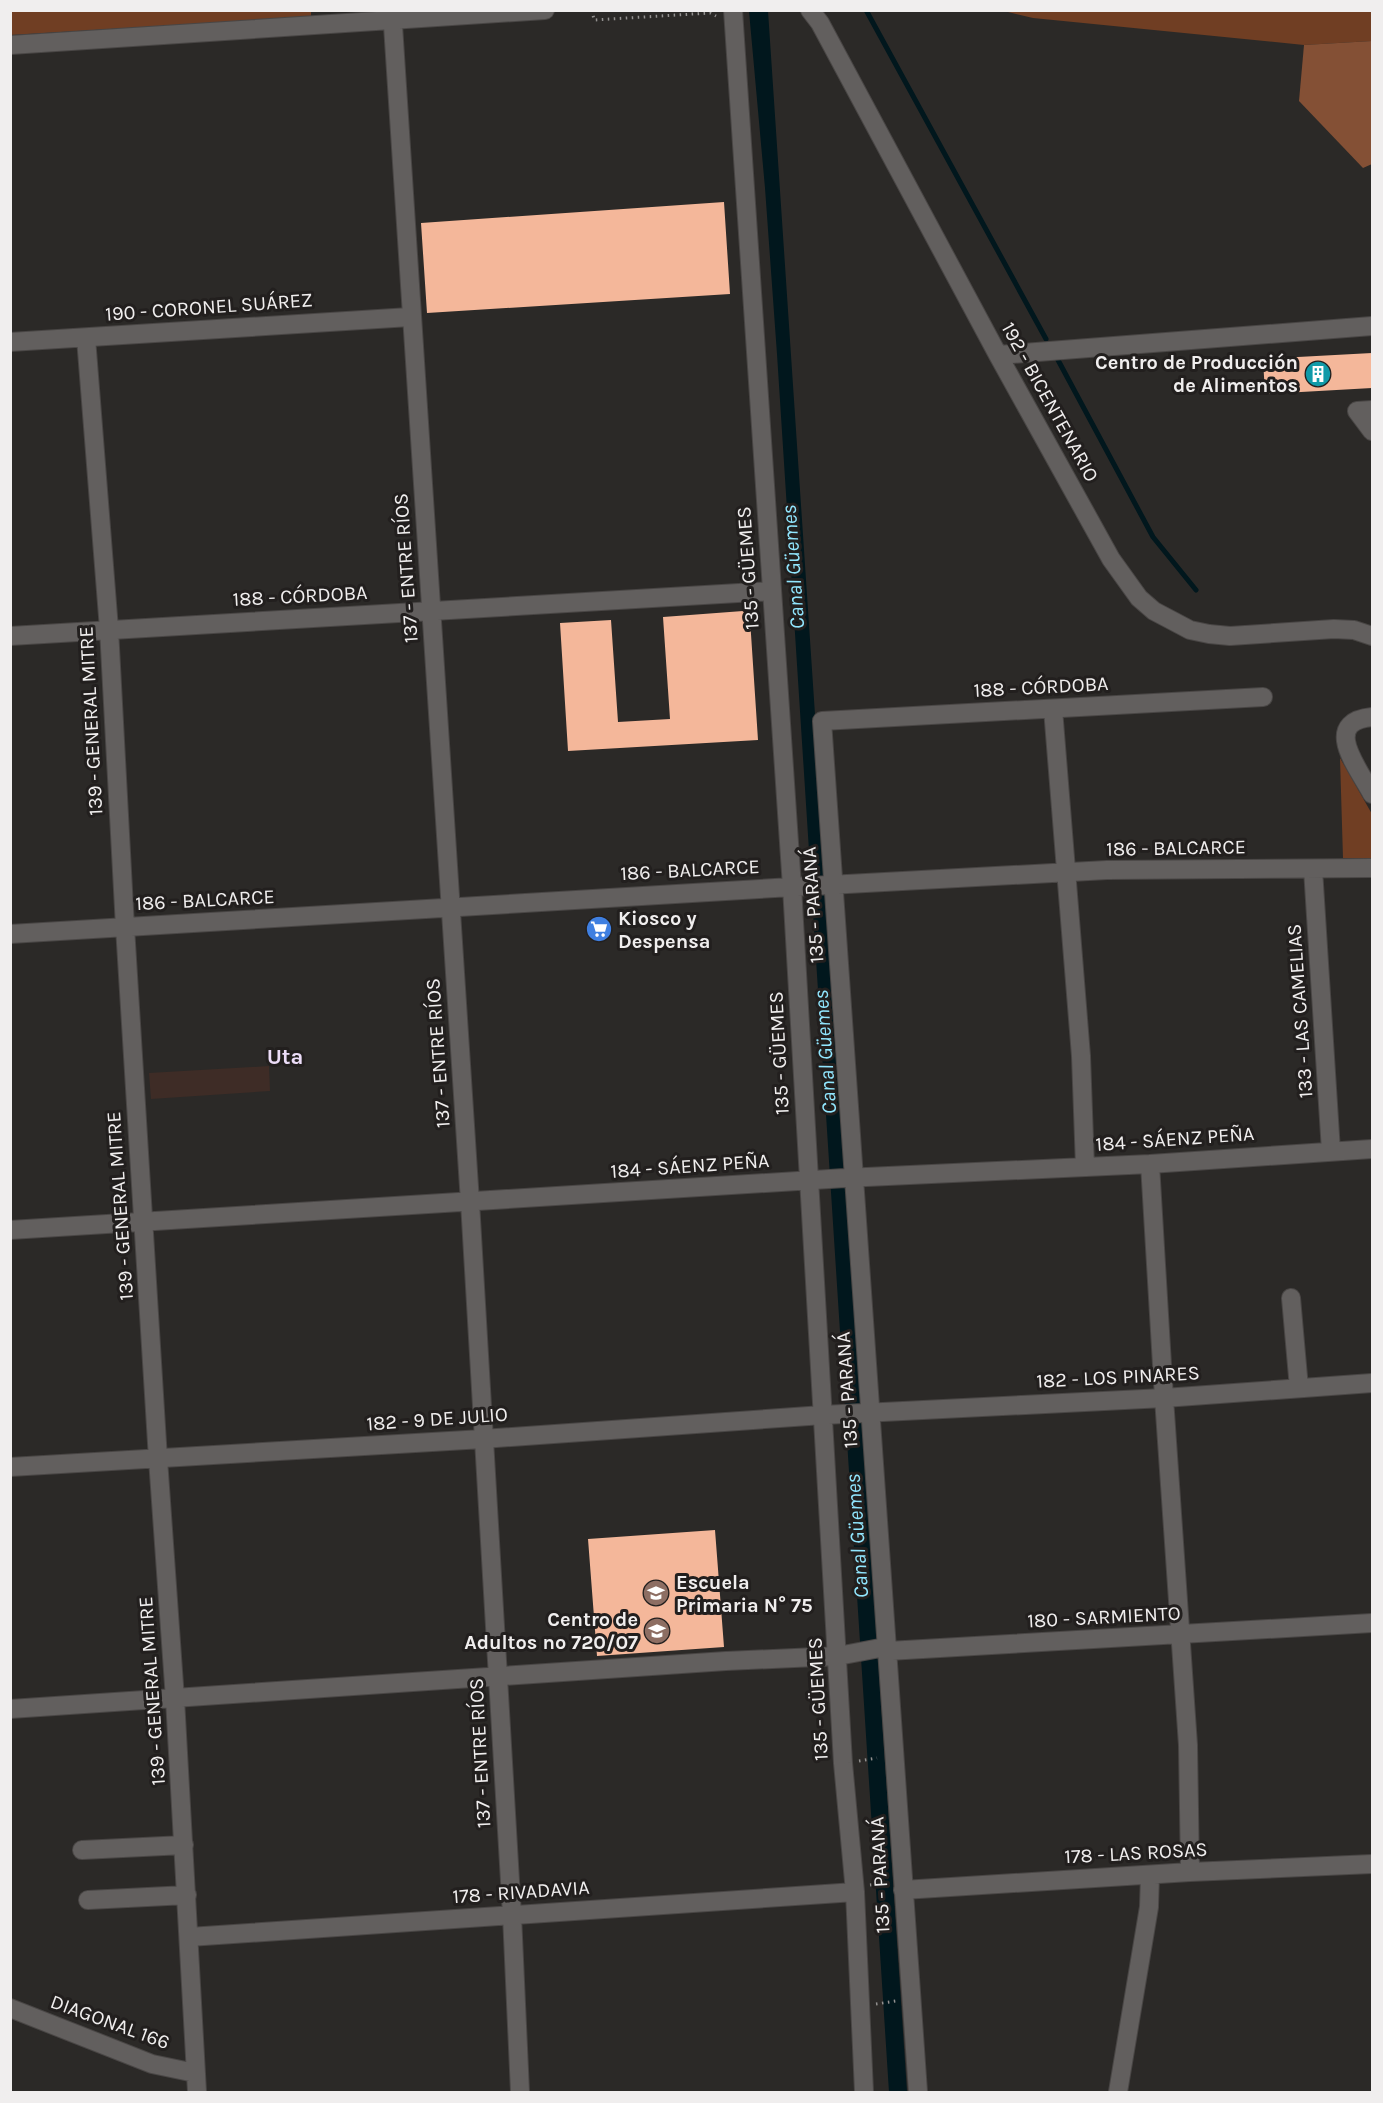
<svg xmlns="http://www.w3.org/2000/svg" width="1383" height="2103" viewBox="0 0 1383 2103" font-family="Karla,sans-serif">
<rect width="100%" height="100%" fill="#2b2927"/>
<!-- medical -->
<path fill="#3e2c26" d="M269,1066L270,1091L151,1099L149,1073Z"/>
<!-- green -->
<path fill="#703e23" d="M11,11H311V17L11,35Z
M1004,11H1372V41L1304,45L1033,18Z
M1340,758L1372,814V859L1343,858Z"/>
<!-- forest -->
<path fill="#845035" d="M1372,41V164L1363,168L1299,101L1304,45Z"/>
<!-- water -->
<path fill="#01171d" d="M749,11H768L907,2092H889L777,354L765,188Z"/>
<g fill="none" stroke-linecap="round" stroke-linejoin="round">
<!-- stream -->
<path stroke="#01171d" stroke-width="5" d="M866,10L1046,339
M1058,360L1153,537L1196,590"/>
</g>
<!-- building -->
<path fill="#f4b79a" d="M724,202L730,294L427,313L421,223Z
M1372,353V388L1265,394L1263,359Z
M743,611L750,619L758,740L568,751L560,623L611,620L618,722L670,719L663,617Z
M605,921L606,936L593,938L591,922Z
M715,1530L724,1647L597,1656L588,1539Z"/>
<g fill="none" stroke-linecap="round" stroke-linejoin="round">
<!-- minor casing -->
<g stroke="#494645" stroke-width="20">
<path id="minor" d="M392,10L470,1202L512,1915L520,2092
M733,10L792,887L843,1763L855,1892L864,2092
M810,10L820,23L998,355L1111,559L1139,598L1154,611L1173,621L1190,630L1209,634L1230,636L1334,629L1354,630L1372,636
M10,45L545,10
M86,338L109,629L125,927L158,1459L175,1699L197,2092
M10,342L410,317
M998,355L1372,326
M1372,410L1357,411L1372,431
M10,636L771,591
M1053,709L1081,1056L1085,1167
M1372,717C1320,722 1359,769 1372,794
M1313,869L1331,1151
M10,934L792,887L1107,870L1372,868
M1150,1164L1164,1398L1188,1745L1190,1872
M10,1230L845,1178L1150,1164L1372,1149
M1291,1298L1299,1388
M10,1467L483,1439L823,1415L1164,1398L1372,1383
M10,1709L726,1661L838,1656L880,1648L888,1651L1372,1623
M82,1850L184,1845
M903,1890L1190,1872L1372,1864
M88,1900L187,1895
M189,1937L855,1892
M10,2008L152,2064L195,2073
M918,2092L822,721L1263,697
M1118,2092L1149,1907L1150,1875"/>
</g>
<!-- path -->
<path stroke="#939190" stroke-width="3" stroke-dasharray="1.5 4.5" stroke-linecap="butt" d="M592,10L594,20L710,13L716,16
M859,1761L877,1758
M870,1885L887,1883
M876,2004L896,2001"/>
<!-- minor -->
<use href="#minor" stroke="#625f5e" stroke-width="18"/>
</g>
<!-- icons -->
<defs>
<g id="building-disc" transform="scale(1.35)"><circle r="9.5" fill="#0f9aa8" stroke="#221f1e"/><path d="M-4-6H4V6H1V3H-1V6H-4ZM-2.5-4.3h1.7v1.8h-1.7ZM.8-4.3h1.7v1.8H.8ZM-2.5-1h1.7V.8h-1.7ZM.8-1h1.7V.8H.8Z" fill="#fff"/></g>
<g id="supermarket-disc" transform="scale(1.35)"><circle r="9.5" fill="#3f7fe0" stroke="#221f1e"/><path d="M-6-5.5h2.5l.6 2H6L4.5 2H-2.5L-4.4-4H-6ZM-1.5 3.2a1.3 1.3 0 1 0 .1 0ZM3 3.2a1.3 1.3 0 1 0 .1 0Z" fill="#fff"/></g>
<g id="school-disc" transform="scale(1.35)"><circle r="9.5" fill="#8d6e63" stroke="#221f1e"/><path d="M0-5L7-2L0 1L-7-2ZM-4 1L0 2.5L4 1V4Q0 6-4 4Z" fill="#fff"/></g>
</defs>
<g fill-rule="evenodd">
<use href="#building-disc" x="1318" y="374"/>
<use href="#supermarket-disc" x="599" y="929"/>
<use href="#school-disc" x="656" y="1593"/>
<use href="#school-disc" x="657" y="1631"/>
</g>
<g text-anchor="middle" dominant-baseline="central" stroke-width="6" stroke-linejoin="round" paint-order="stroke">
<!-- street labels -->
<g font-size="20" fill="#f0eeee" stroke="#221f1e">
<text transform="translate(209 307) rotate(-4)">190 - CORONEL SUÁREZ</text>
<text transform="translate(1050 402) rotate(61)">192 - BICENTENARIO</text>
<text transform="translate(406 568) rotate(-94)">137 - ENTRE RÍOS</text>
<text transform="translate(748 568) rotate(-94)">135 - GÜEMES</text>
<text transform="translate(300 596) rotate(-3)">188 - CÓRDOBA</text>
<text transform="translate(1041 687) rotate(-3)">188 - CÓRDOBA</text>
<text transform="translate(91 721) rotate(-93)">139 - GENERAL MITRE</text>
<text transform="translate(1176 848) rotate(-1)">186 - BALCARCE</text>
<text transform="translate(690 870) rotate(-3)">186 - BALCARCE</text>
<text transform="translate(205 900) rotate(-3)">186 - BALCARCE</text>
<text transform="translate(813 905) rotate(-94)">135 - PARANÁ</text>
<text transform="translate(1300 1011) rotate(-94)">133 - LAS CAMELIAS</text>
<text transform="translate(438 1053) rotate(-94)">137 - ENTRE RÍOS</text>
<text transform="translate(779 1053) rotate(-93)">135 - GÜEMES</text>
<text transform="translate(1175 1139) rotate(-4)">184 - SÁENZ PEÑA</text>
<text transform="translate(690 1166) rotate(-4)">184 - SÁENZ PEÑA</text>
<text transform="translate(120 1206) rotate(-94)">139 - GENERAL MITRE</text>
<text transform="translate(1118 1377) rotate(-3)">182 - LOS PINARES</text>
<text transform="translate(847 1390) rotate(-94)">135 - PARANÁ</text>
<text transform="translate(437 1419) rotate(-4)">182 - 9 DE JULIO</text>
<text transform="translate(1104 1617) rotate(-3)">180 - SARMIENTO</text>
<text transform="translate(152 1691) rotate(-94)">139 - GENERAL MITRE</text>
<text transform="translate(818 1699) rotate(-93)">135 - GÜEMES</text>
<text transform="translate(480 1753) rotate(-93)">137 - ENTRE RÍOS</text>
<text transform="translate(1136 1853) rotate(-3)">178 - LAS ROSAS</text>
<text transform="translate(880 1875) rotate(-93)">135 - PARANÁ</text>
<text transform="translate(521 1892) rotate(-4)">178 - RIVADAVIA</text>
<text transform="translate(110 2022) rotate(20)">DIAGONAL 166</text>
</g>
<!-- poi labels -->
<g font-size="20" font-weight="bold" fill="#f0eeee" stroke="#221f1e" text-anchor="end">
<text x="1298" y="362">Centro de Producción<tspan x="1298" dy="23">de Alimentos</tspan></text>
<text x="618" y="918" text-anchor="start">Kiosco y<tspan x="618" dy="23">Despensa</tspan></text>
<text x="676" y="1582" text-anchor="start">Escuela<tspan x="676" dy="23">Primaria N° 75</tspan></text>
<text x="638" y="1619">Centro de<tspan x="638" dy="23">Adultos nº 720/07</tspan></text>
</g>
<!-- water labels -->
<g font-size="21" font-style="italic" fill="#91e6fe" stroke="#221f1e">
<text transform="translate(793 567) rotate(-94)">Canal Güemes</text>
<text transform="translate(825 1052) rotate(-94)">Canal Güemes</text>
<text transform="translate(857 1536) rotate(-94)">Canal Güemes</text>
</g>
<!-- quarter labels -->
<g font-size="22" font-weight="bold" fill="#ecddf8" stroke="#221f1e">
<text x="285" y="1057">Uta</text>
</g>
</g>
<!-- border -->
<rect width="1383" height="2103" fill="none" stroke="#f0eeee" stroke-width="24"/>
</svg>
